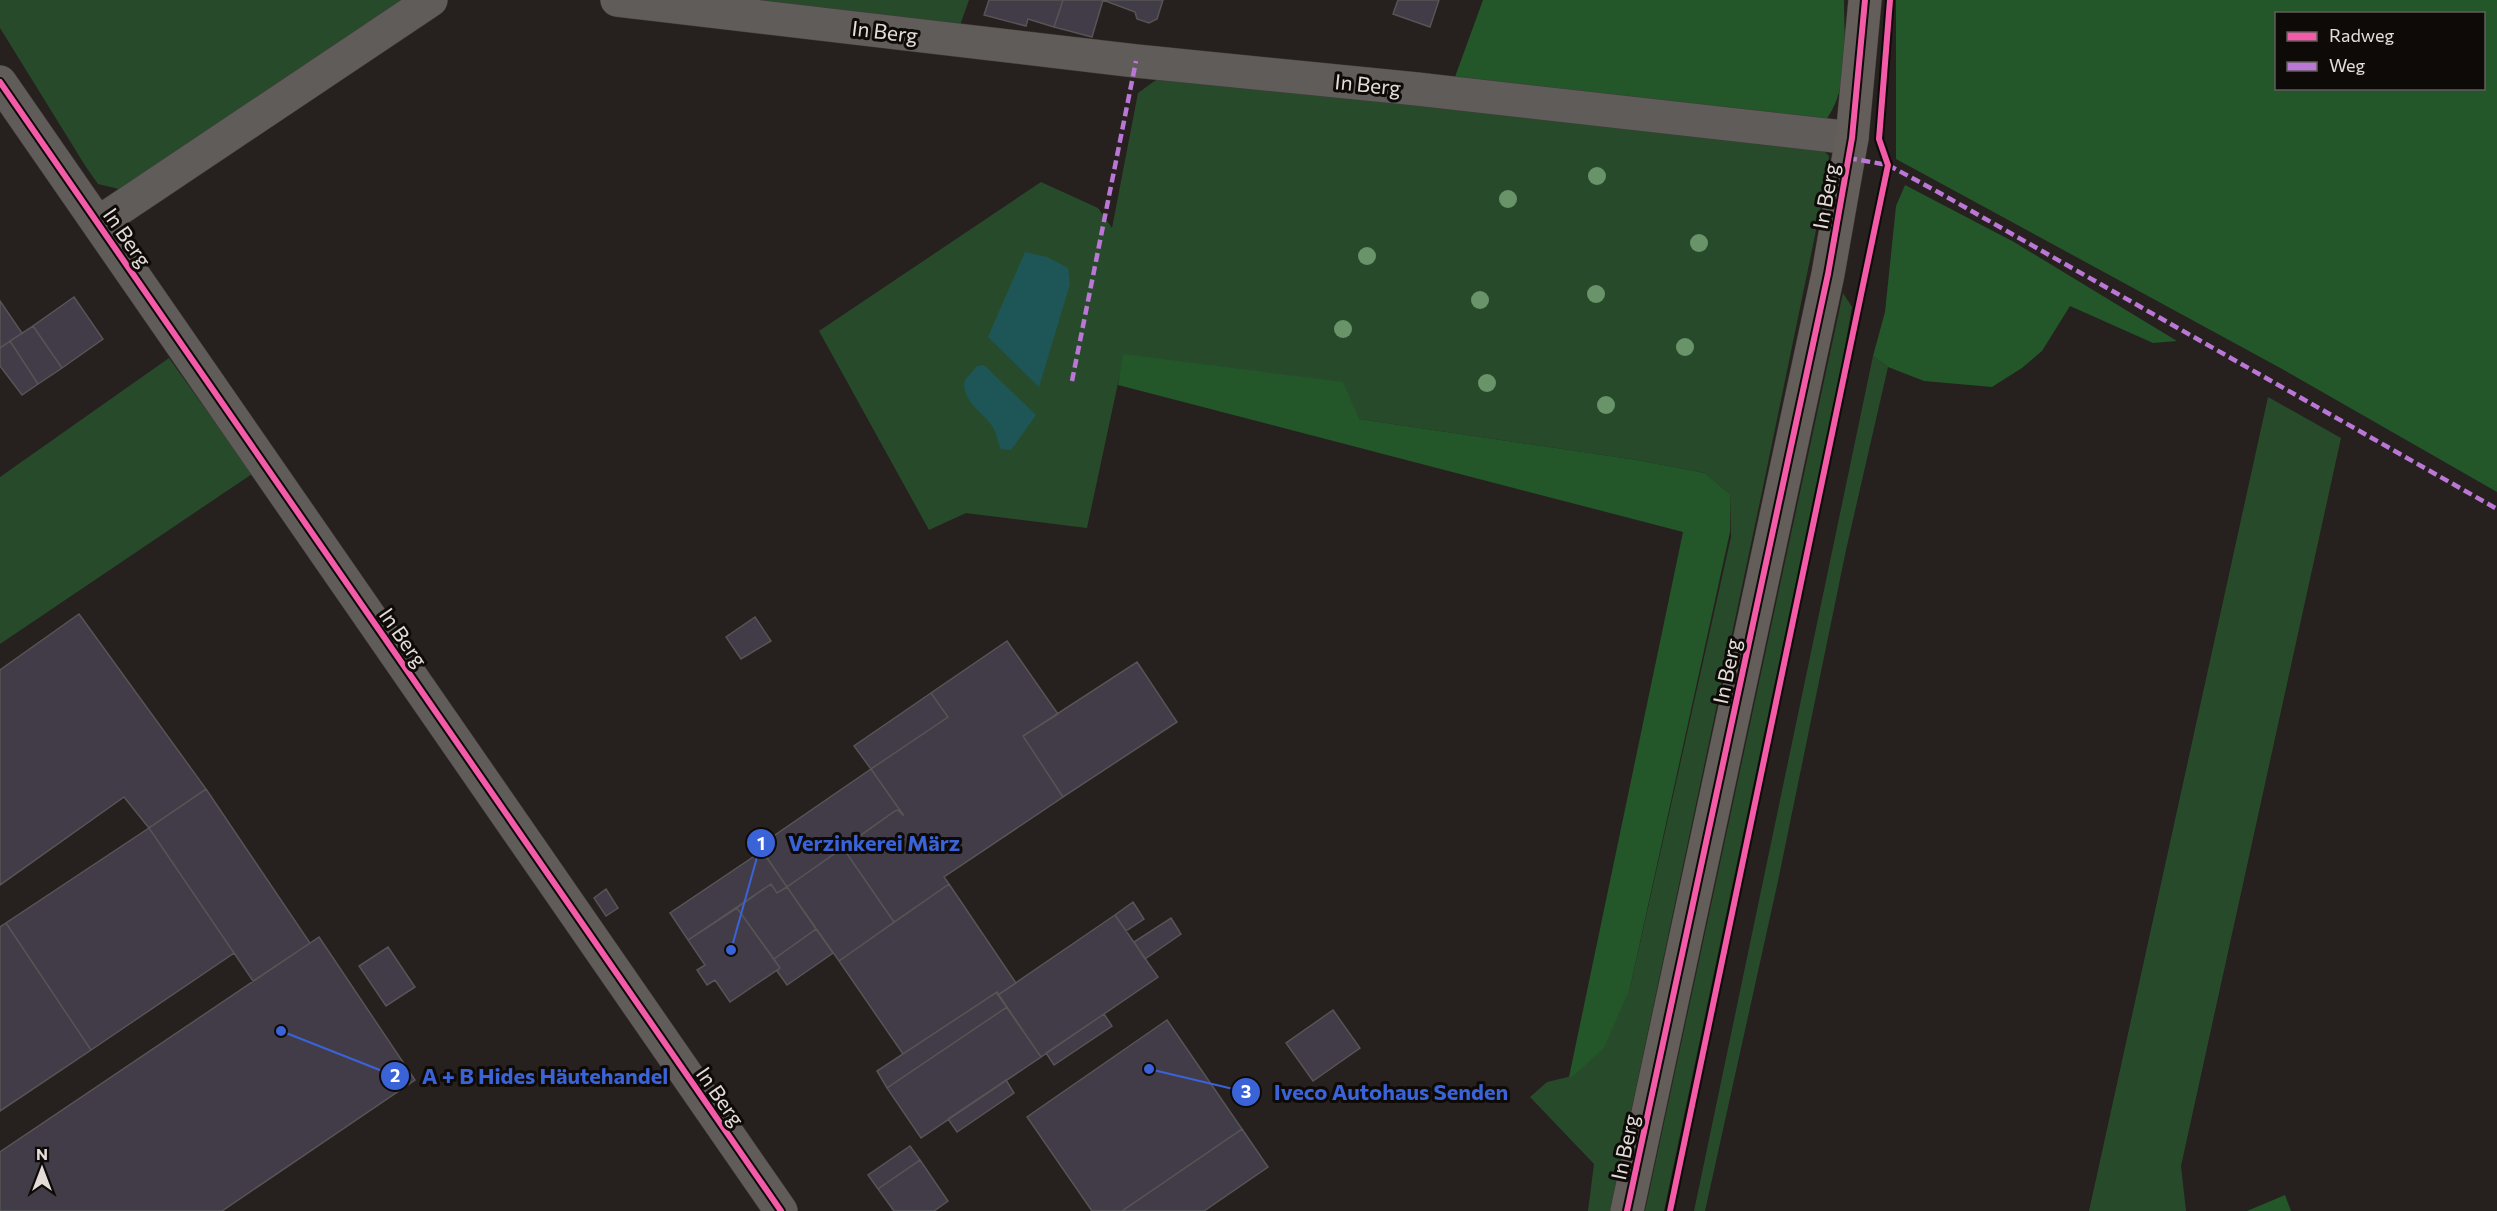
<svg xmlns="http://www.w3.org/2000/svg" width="2497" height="1211" viewBox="0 0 2497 1211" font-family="Commissioner,sans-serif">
<rect width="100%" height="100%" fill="#26201e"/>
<!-- green -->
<path fill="#274b2a" d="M0,0H412L127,191L98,184L86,167L0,28Z
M710,0H969L959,28Z
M1167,72L1822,149L1829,156L1820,211L1763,487L1610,1211H1588L1594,1164L1530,1097L1547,1082L1572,1076L1630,988L1731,537L1730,494L1705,473L1637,460L1359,419L1124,355L1087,528L966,513L929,530L819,331L1041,182L1098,208L1112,228L1138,93Z
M1843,293L1852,307L1843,358L1664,1211H1645Z
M1873,356L1888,367L1846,550L1778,881L1705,1211H1694Z
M169,358L252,474L0,644V477Z
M2268,397L2341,438L2181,1166L2186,1211H2089Z"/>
<!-- forest -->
<path fill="#235629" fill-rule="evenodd" d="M1483,0H1844C1844,42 1851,87 1824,123L1452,85Z
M1896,0H2497V492L2284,370L1896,159ZM2276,14H2484V88H2276Z
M1905,185L2014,242L2177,341L2153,343L2070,306L2042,351L2022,368L1992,387L1924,381L1888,367L1873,356L1885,312L1896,206Z
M1123,354L1343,382L1359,419L1637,460L1705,473L1730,494V532L1630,988L1604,1048L1572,1077H1569L1683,532L1118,385Z
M2285,1195L2291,1211H2247Z"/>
<!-- water -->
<path fill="#1e5657" d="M1025,252L1047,257L1068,268L1070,284L1039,387L988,337Z
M984,365L1036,415L1011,450L1001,449C997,442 997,433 993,427C983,412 960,400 965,380L977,366Z"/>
<!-- building -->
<path fill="#413c48" stroke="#575455" stroke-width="1.5" d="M989,0H1063L1054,27L1028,19L1026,26L984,15Z
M1063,0H1103L1092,37L1054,27Z
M1103,0H1163L1157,19L1149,23L1137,19L1135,12Z
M1398,0H1439L1430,27L1393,14Z
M74,297L103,339L62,368L33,326Z
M0,301L22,333L0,348Z
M33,326L62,368L38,384L10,341Z
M10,341L38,384L22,395L0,366V348Z
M79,614L206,789L149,828L124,797L0,885V670Z
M755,617L771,641L741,659L726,637Z
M1007,641L1058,714L1023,736L1063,797L944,877L949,884L894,922L843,848L895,811L898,810L904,816L871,769L948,717L931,693Z
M1137,662L1177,722L1063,797L1023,736Z
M931,693L948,717L871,769L854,746Z
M871,769L904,816L898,810L895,811L787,887L759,846Z
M206,789L310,943L253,981L149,828Z
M149,828L234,953L91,1050L6,923Z
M843,848L894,922L839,961L787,887Z
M762,851L787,887L777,893L771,884L688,940L670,913Z
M771,884L777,893L787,887L816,929L774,959L737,908Z
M949,884L1016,983L998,995L997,992L903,1054L839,961Z
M606,889L618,908L606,916L594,898Z
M1133,902L1144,919L1126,931L1115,915Z
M737,908L780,968L730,1002L715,980L707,985L697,970L705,965L688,940Z
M1115,915L1158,977L1041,1057L998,995Z
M1171,918L1181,934L1145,959L1134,942Z
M6,923L91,1050L0,1111V927Z
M816,929L833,953L787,985L777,971L780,968L774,959Z
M319,937L415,1080L222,1211H0V1152Z
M388,947L415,987L386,1006L359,966Z
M997,992L1007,1007L887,1088L877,1071Z
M1007,1007L1041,1057L921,1138L887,1088Z
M1333,1010L1360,1048L1313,1081L1286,1043Z
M1104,1014L1112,1026L1054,1065L1046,1053Z
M1167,1020L1242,1129L1122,1211H1092L1027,1117Z
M1006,1080L1014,1093L957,1132L948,1119Z
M1242,1129L1268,1167L1204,1211H1122Z
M910,1146L920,1160L878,1189L868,1175Z
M920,1160L948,1201L934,1211H894L878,1189Z"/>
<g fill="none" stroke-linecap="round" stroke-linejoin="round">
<!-- minor casing -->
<g stroke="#413c3b" stroke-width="34">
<path id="minor" d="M617,0L1136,61L1417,89L1852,138
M0,82L781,1211
M98,223L431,0"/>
</g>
<!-- secondary casing -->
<g stroke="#413c3b" stroke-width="34">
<path id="secondary" d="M1627,1211L1828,274L1852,138L1865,0"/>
</g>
<!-- minor -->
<use href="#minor" stroke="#605c5a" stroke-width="33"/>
<!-- secondary -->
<use href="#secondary" stroke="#645e5a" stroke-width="33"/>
<!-- quiet -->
<path stroke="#ba77d6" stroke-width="4.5" stroke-dasharray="9 4.5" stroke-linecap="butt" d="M1848,158L1888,165L1938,192L2497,509
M1072,381L1136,61"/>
<!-- cycleway casing -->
<g stroke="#0e0a08" stroke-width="10">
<path id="cycleway" d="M0,82L781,1211
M1627,1211L1828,274L1852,138L1865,0
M1670,1211L1888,165L1879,139L1890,0"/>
</g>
<!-- cycleway -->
<use href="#cycleway" stroke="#f35aa7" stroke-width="6"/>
</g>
<!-- trees -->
<g fill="#699469">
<circle cx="1597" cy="176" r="9"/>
<circle cx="1508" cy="199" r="9"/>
<circle cx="1699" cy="243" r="9"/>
<circle cx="1367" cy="256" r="9"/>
<circle cx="1596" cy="294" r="9"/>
<circle cx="1480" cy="300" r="9"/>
<circle cx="1343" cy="329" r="9"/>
<circle cx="1685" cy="347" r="9"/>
<circle cx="1487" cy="383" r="9"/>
<circle cx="1606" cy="405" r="9"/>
</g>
<g text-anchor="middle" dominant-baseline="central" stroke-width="6" stroke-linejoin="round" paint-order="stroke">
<!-- street labels -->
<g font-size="21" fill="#e3dcd9" stroke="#0e0a08">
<text transform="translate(885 31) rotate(7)">In Berg</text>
<text transform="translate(1368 84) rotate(6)">In Berg</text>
<text transform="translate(1825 196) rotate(-80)">In Berg</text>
<text transform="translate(128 237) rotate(55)">In Berg</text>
<text transform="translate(404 637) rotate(55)">In Berg</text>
<text transform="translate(1726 671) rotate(-78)">In Berg</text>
<text transform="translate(721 1096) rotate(55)">In Berg</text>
<text transform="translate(1624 1147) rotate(-78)">In Berg</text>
</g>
</g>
<!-- callouts -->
<path fill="none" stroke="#3b63d8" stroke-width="2" d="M731 950L761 843M281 1031L395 1076M1149 1069L1246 1092"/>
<g fill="#3b63d8" stroke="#0e0a08" stroke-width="2">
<circle cx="731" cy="950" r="6"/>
<circle cx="281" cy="1031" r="6"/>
<circle cx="1149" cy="1069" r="6"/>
<circle cx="761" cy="843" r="15"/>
<circle cx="395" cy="1076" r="15"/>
<circle cx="1246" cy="1092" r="15"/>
</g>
<g font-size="18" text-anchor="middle" font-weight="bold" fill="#fff">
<text x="761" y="850">1</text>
<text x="395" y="1082">2</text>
<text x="1246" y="1098">3</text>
</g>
<g font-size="22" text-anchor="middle" font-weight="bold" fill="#3b63d8" stroke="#0e0a08" stroke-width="6" stroke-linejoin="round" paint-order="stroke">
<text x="874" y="851">Verzinkerei März</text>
<text x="545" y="1084">A + B Hides Häutehandel</text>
<text x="1391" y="1100">Iveco Autohaus Senden</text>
</g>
<!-- legend -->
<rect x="2275" y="12" width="210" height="78" fill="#0e0a08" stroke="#635e5c" stroke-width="1.5"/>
<rect x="2287" y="32" width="30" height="9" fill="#f35aa7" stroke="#635e5c" stroke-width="1.5"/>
<text x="2329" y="42" font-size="18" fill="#e3dcd9">Radweg</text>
<rect x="2287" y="62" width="30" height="9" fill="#ba77d6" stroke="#635e5c" stroke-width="1.5"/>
<text x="2329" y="72" font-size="18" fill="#e3dcd9">Weg</text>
<!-- north arrow -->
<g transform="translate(42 1169)" stroke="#0e0a08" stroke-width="4.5" paint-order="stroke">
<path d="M0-4.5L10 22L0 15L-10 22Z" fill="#e3dcd9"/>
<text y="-9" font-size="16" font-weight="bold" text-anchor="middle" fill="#e3dcd9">N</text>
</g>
</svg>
